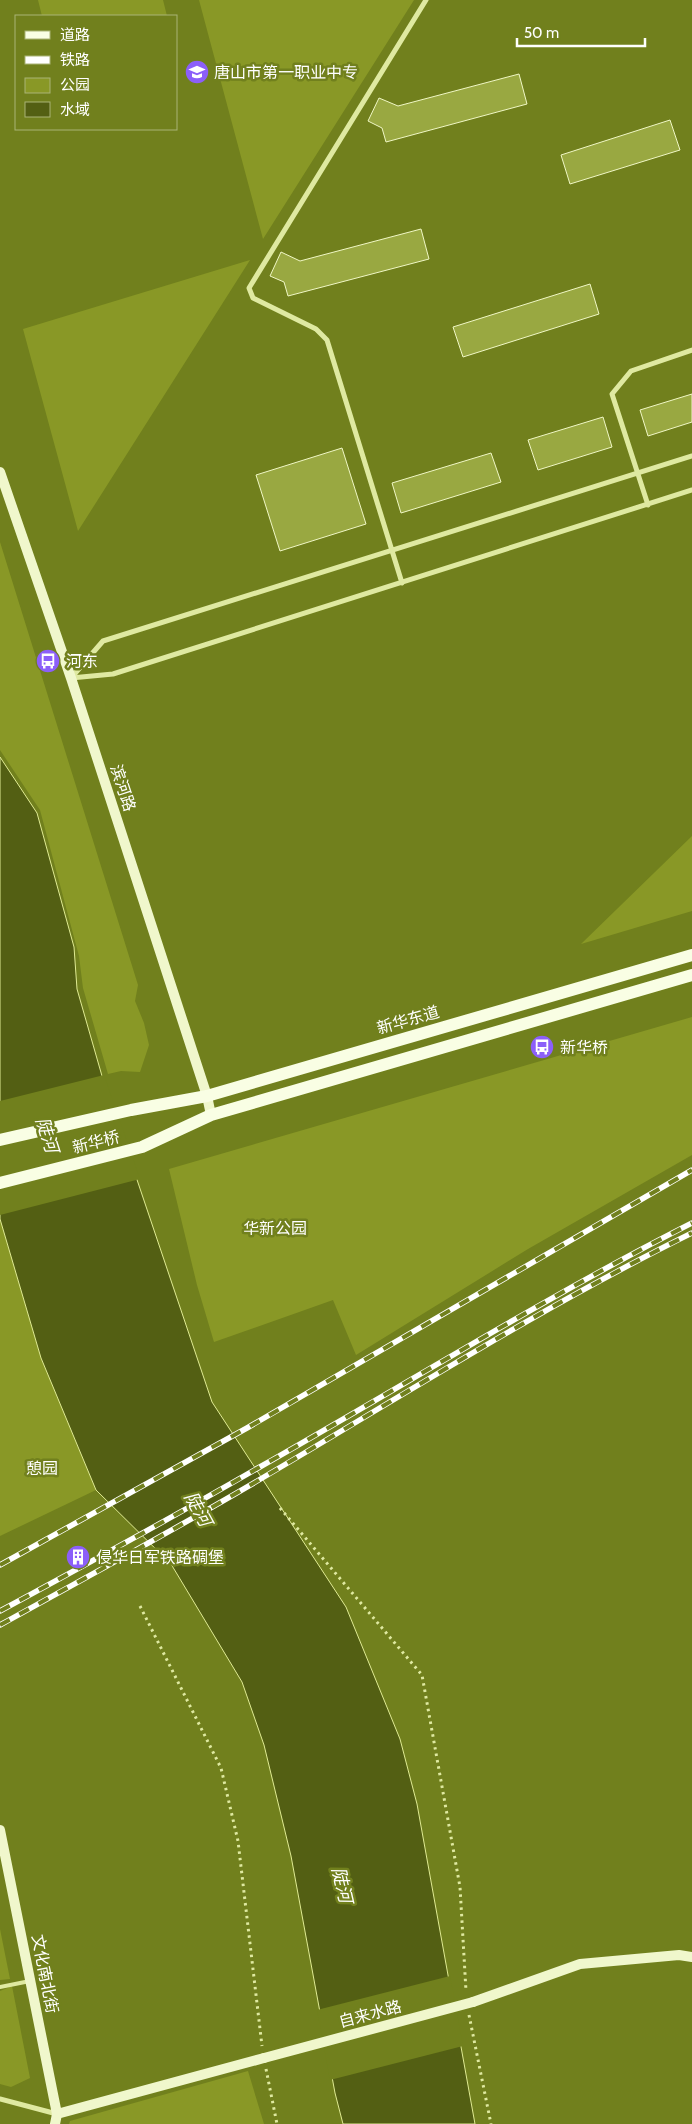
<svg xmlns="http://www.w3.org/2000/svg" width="692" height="2124" viewBox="0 0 692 2124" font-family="Cabin,'Noto Sans SC',sans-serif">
<rect width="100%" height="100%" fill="#71801d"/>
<!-- green -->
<path fill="#899826" d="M38,0H163L167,16H42Z
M199,0H414L263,239Z
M250,260L78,531L23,329Z
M0,542L138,985L135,1001L144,1023L149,1045L140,1072L121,1071L108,1074L83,988L79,956L40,810L0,750Z
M692,836V911L581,944Z
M692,1017V1155L528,1249L356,1355L333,1300L214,1342L197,1285L169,1169Z
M0,1219L41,1358L96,1490L0,1536Z
M0,1929L10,1979L0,1980Z
M12,1986L30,2078L11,2087L0,2084V1991Z
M248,2071L264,2124H69L70,2121Z"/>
<!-- water -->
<path fill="#535f13" stroke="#e0eb94" d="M0,757L37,813L74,947L77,989L102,1076L212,1402L346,1607L400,1739L417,1804L475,2124H343L335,2093L291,1856L264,1745L242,1682L171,1564L96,1490L41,1358L0,1219Z"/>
<!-- pier -->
<path fill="#71801d" d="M104,1075L140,1179L0,1215V1101Z
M450,1976L463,2046L330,2080L317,2010Z"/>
<!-- building -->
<path fill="#99a841" stroke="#f0f7c5" d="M519,74L527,104L386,142L382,128L368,121L379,98L398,106Z
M670,120L680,150L570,184L561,155Z
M421,229L429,259L288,296L284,282L270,276L281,252L300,261Z
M590,284L599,314L463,357L453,327Z
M692,394V422L648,436L640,410Z
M603,417L612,447L538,470L528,440Z
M342,448L366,524L280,551L256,475Z
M491,453L501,482L401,513L392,483Z
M71 1557a7 7 0 1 1 14 0a7 7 0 1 1-14 0Z"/>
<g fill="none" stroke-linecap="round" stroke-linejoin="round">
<!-- path -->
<path stroke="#dfe9a1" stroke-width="3" stroke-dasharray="2.5 4" stroke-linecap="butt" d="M280,1508L422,1675L460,1887L466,1991
M140,1606L221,1768L238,1841L262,2046
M469,2015L491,2124
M266,2069L277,2124"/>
<!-- lane -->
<path stroke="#dfe9a1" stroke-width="4" d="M0,1987L30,1981"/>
<!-- street -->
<path stroke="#dfe9a1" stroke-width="5" d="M648,505L612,394L631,371L692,350
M402,583L327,340L316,329L253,298L249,288L426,0
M71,678L103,641L692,456
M71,678L113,674L692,490
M0,2099L57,2114"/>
<!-- secondary -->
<path stroke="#f0f7cc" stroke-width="10" d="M0,472L71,678L207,1096L211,1115
M0,1830L57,2114L55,2124
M473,2002L580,1964L679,1955L692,1957
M57,2114L264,2058"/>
<!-- primary -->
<path stroke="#f9fee4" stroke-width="12" d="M0,1140L131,1110L207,1096L692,955
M0,1183L142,1147L211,1115L692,975"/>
<!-- rail casing -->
<g stroke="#fff" stroke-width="5.5">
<path id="rail" d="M0,1565L247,1428L692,1170
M0,1611C87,1564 173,1517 258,1468C403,1386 544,1298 692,1223
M0,1625C90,1575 180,1527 269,1474C408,1392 546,1305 692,1233"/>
</g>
<!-- rail -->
<use href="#rail" stroke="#71801d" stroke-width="4" stroke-dasharray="11" stroke-linecap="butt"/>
<!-- secondary-bridge -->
<path stroke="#f0f7cc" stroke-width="10" d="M264,2058L473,2002"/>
</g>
<!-- icons -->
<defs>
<g id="school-disc" transform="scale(1.25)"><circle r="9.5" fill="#8c5ff9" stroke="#71801d"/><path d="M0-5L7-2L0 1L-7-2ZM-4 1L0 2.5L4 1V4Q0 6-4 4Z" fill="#fff"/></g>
<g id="bus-disc" transform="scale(1.25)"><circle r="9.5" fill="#8c5ff9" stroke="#71801d"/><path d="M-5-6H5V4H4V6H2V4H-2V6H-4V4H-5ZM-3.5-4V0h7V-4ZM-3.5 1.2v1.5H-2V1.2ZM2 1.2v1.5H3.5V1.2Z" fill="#fff"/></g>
<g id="building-disc" transform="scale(1.25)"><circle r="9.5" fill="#8c5ff9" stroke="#71801d"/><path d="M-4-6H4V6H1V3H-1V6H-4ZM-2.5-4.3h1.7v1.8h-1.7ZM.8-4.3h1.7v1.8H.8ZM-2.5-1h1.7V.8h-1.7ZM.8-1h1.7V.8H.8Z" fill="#fff"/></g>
</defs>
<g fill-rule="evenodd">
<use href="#school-disc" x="197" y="72"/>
<use href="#bus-disc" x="48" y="661"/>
<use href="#bus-disc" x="542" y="1047"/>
<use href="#building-disc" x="78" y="1557"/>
</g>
<g text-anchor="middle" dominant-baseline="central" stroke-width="5" stroke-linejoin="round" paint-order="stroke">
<!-- poi labels -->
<g font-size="16" fill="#fff" stroke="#71801d" text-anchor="start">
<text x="214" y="72">唐山市第一职业中专</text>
<text x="66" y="661">河东</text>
<text x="560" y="1047">新华桥</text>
<text x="96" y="1557">侵华日军铁路碉堡</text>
</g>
<!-- street labels -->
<g font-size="16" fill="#fff" stroke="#71801d">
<text transform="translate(123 788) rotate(72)">滨河路</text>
<text transform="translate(408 1020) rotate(-16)">新华东道</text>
<text transform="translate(96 1142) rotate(-14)">新华桥</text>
<text transform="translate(45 1974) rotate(79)">文化南北街</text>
<text transform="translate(370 2014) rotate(-15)">自来水路</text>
</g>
<!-- park labels -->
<g font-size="16" fill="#fff" stroke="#71801d">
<text x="275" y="1228">华新公园</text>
<text x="42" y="1468">憩园</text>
</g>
<!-- water labels -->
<g font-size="18" font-style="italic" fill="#fff" stroke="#71801d">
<text transform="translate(47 1135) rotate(72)">陡河</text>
<text transform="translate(198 1509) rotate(61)">陡河</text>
<text transform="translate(342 1885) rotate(77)">陡河</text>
</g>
</g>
<!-- legend -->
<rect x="15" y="15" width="162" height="115" fill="#71801d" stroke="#aab377"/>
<rect x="25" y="31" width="25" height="8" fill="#f9fee4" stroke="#aab377"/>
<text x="60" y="40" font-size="15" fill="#ffffff">道路</text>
<rect x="25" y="56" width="25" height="8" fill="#ffffff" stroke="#aab377"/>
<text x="60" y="65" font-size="15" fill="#ffffff">铁路</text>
<rect x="25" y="78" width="25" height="15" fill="#899826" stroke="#aab377"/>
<text x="60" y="90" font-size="15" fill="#ffffff">公园</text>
<rect x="25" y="102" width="25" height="15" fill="#535f13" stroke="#aab377"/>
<text x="60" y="115" font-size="15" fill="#ffffff">水域</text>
<!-- scale -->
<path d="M517 38v8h128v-8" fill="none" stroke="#ffffff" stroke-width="2.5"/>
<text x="524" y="38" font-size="15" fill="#ffffff" stroke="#71801d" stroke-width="4" paint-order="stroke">50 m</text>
</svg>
